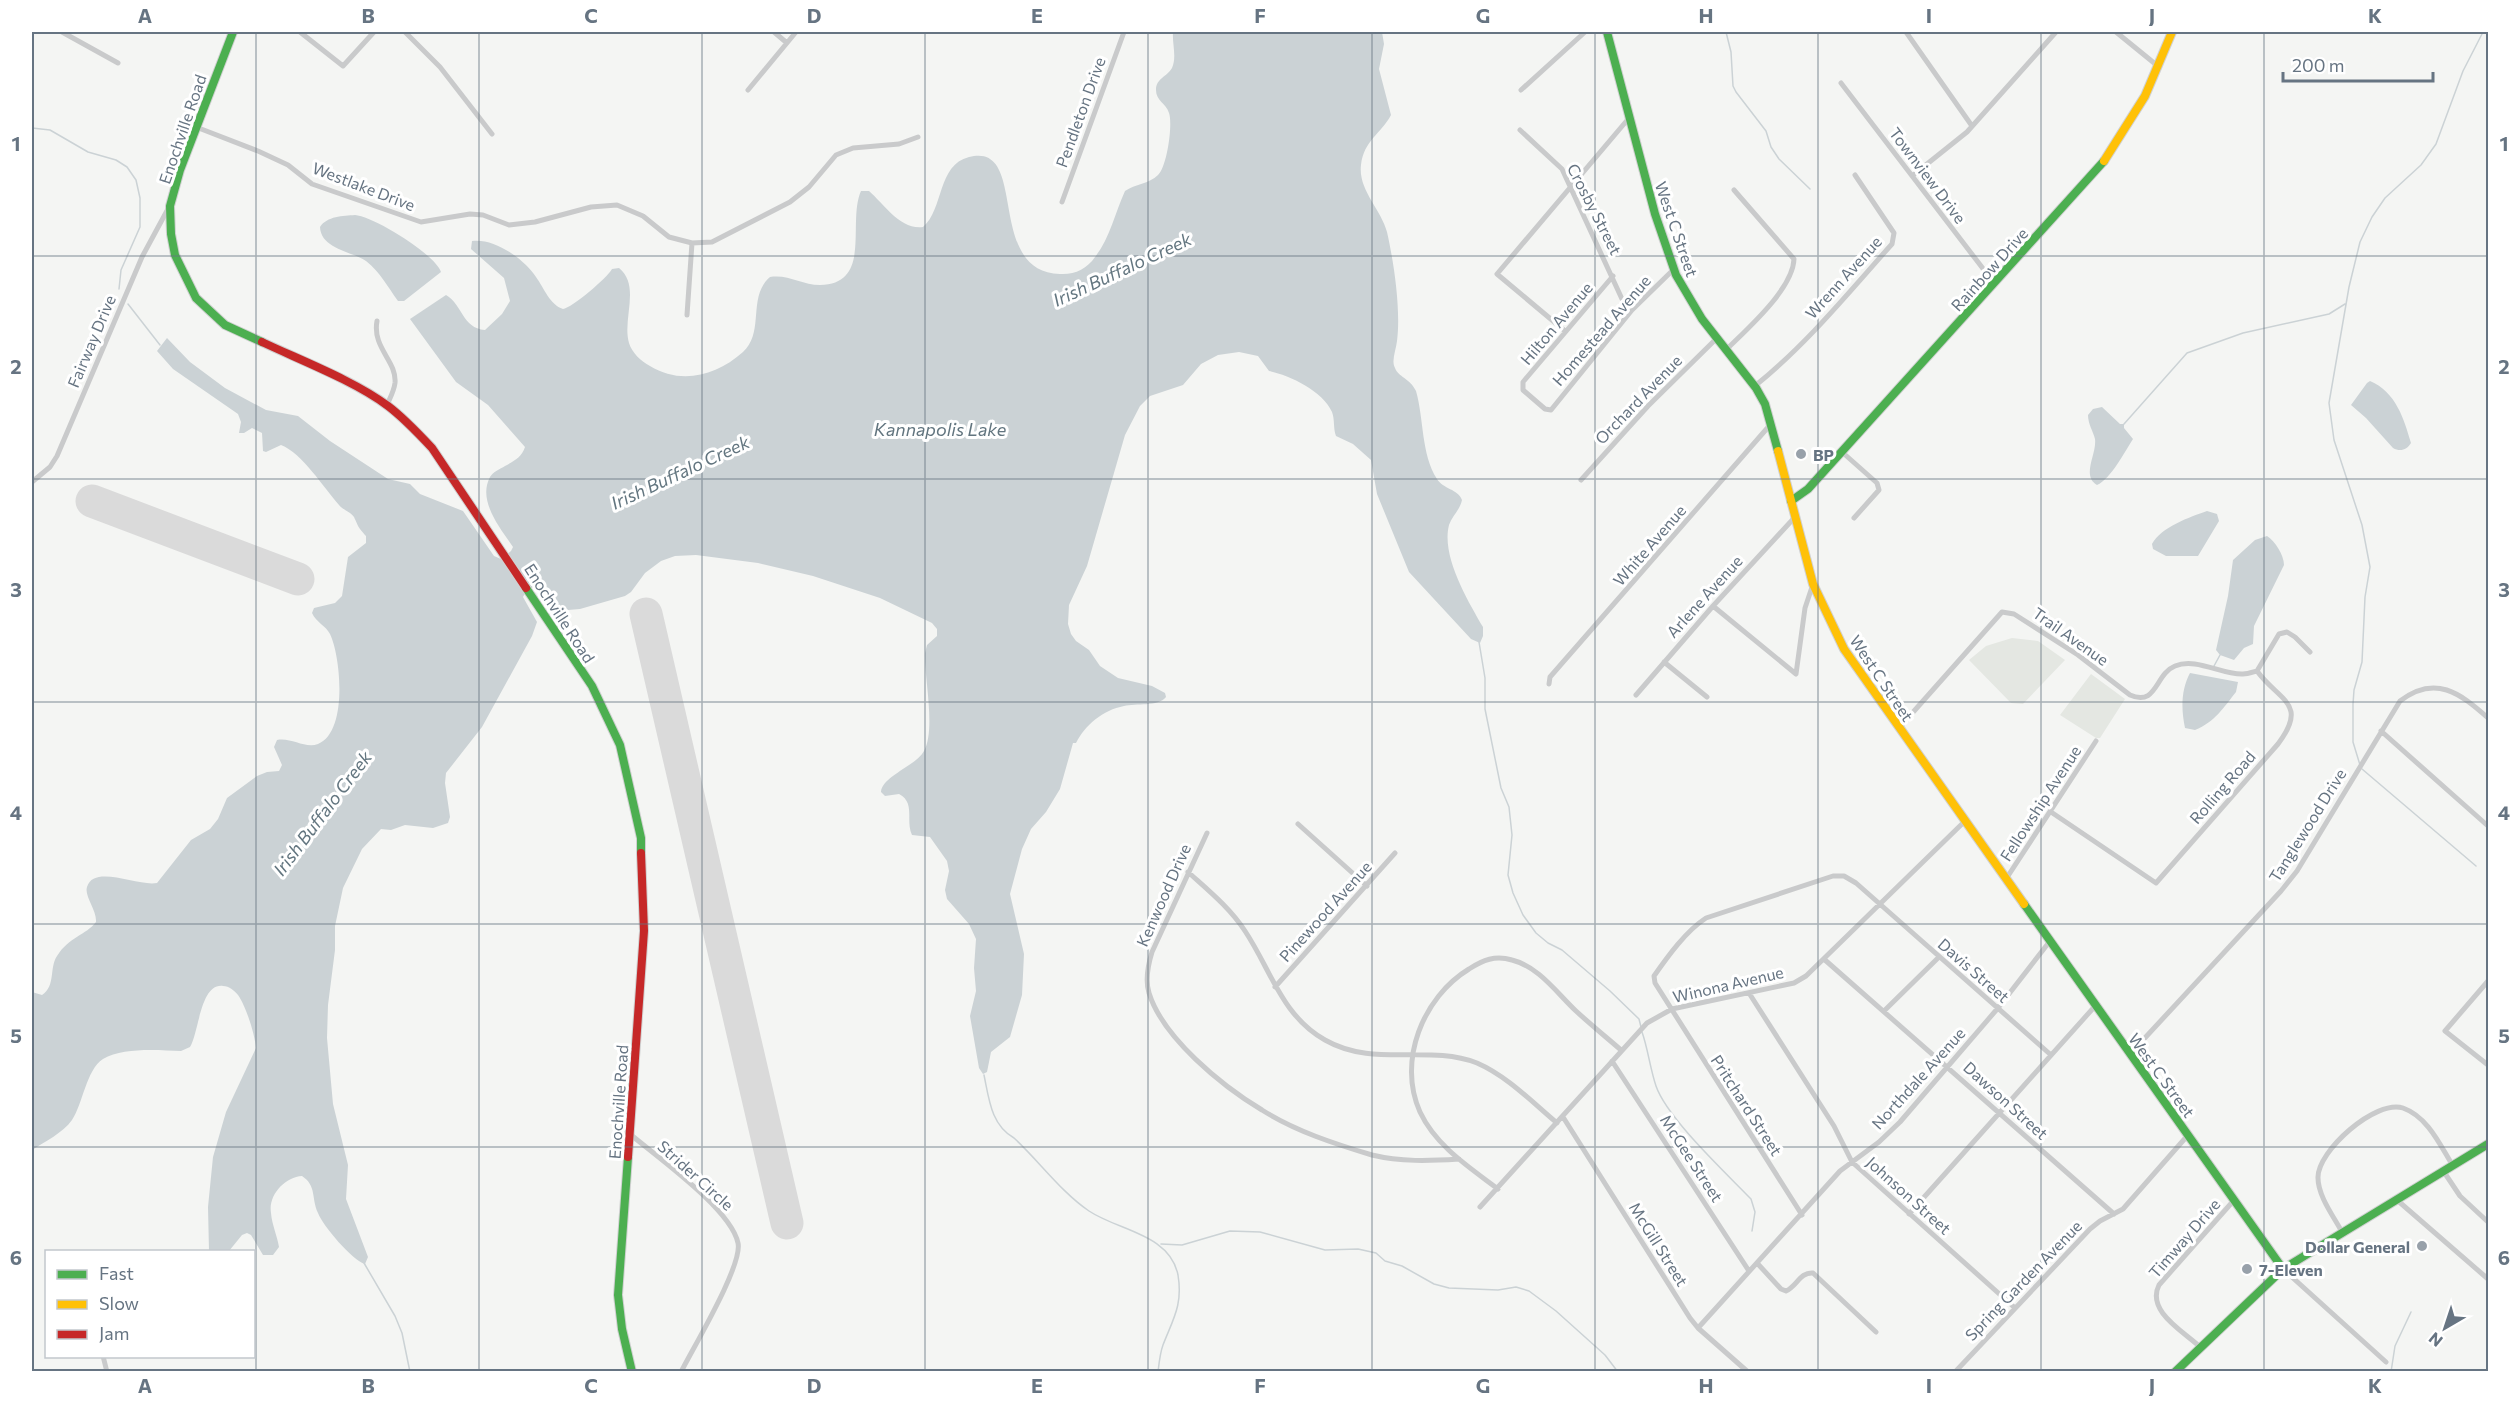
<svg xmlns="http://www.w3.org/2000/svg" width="2520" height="1403" viewBox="0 0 2520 1403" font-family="Commissioner,sans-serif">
<rect width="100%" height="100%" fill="#f4f5f3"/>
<!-- green -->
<path fill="#e4e7e2" d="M2012,638L2038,641L2065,660L2023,704L2011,703L1969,660L1986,646Z
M2091,674L2125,699L2100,738H2096L2060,715Z"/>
<!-- water -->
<path fill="#cbd2d5" d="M1173,32H1382L1384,44L1379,69L1391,115C1381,134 1364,140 1361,165C1358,190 1381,209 1387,232C1394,263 1401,310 1397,341C1396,350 1391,361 1395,368C1398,377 1410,378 1416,391C1424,419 1421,454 1437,479C1443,489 1458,489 1462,500C1460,510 1452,516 1449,525C1441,556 1468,601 1483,627V636L1480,643L1471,639L1409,572L1377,494L1371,460L1353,444L1336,436C1333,428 1335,420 1332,412C1323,391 1289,375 1269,371L1258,356L1239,352L1218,355L1201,364L1183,385L1150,396L1140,406L1125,435L1087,566L1069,605L1068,624L1071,634L1076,641L1089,650L1100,666L1118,678L1152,686L1165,693L1166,697C1158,707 1136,703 1124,706C1103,710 1085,725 1076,743H1073L1060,789L1046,812L1031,829L1022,849L1010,894L1024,954L1022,995L1010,1037L991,1052L987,1072L983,1074L979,1068L970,1016L976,991L974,968L976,939L969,924L947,899L945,890L949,871L947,861L930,837L912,835C905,820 916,803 899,794L885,796L881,792C882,776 916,766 924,751C936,730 924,677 925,653L927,645L937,636V629L932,623L880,598L813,576L758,563L696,555L675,556L661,561L645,573L631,592L625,596L580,609L556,611L538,586C532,587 525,592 523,597L537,622L532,636L482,727L446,773L445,783L450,817L448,823L433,828L405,825L391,830L381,829L362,849L343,888L335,926V950L328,1005L327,1038L333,1104L348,1165L346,1199L368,1257L365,1264C352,1260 323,1226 318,1213C311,1198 317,1186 302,1176C285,1177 268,1195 271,1213C272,1225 277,1235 279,1247L273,1255H263L251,1235L247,1233L242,1235L229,1251H209L208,1207L213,1157L226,1112L256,1048C255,1035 246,1006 238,995C235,991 229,986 223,986C200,983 199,1033 190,1047L181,1051C158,1050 123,1047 103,1059C86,1070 83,1104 72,1120C63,1133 44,1142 32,1150V958L34,964L32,992L42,995C56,986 49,968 57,956C69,937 86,935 96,922C97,910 84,896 87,887C94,864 139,887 157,883L191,840L210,829L218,819L227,798L257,776L267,772L279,771L282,765L274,747L277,740C291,737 305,749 318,744C348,732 341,657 330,634C326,626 316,622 312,613L314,608L335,603L342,596L348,557L366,543V536C358,527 359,528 354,517C351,512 343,510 339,505C324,488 302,453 281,445L266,452L263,451L262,433L252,428L244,433H239L241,422L238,414L173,369L157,351L167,338L190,362L225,388L266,410L298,416L330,441L388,479L410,484L420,494L463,511L494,556L501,559L511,551L513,547C501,529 477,501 490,477C493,472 500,469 505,466C514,461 522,457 525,447L488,405L456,382L410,319L446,295C463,305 462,328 485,330L502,314L510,301L504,278L471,249L472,241C495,238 524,259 536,277C544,288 550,305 563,309C572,308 607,278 612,269L619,268C641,286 622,319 629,343C632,353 641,361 650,366C681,385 716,376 743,352C765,332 747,297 770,277C788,274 802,285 820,285C873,284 847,222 861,191H869C884,204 900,230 923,227C944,209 937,165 969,157C1030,141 984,272 1060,274C1074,275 1087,269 1095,257C1110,238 1115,213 1125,191C1135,184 1149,184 1158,175C1167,167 1173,124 1169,113C1166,103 1156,101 1156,90C1156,78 1167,77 1172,68C1177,57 1172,43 1173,32Z
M355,215C373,216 435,254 441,272L404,301H398C387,286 381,273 366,261C351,251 321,249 320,227C327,216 343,216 355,215Z
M2370,381C2396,392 2404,419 2411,443C2407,450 2400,452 2393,448L2366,418L2351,405L2367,383Z
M2102,407L2120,424H2124V428L2133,439C2125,451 2111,479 2097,485C2081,476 2097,454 2095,439C2093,431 2088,424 2088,415L2093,409Z
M2207,511L2217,514L2219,521L2198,556H2166L2153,549L2152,544C2161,527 2190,517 2207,511Z
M2267,536C2275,541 2284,555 2284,565L2254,626L2253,644L2244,648L2234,660L2220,655L2216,650L2228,596L2233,560L2255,540Z
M2190,673L2238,682L2236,692C2224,707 2215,722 2195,730L2185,728C2181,709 2181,690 2190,673Z"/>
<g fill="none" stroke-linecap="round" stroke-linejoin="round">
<!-- stream -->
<path stroke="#cbd2d5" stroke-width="1.5" d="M1726,32L1731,52L1733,86L1736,92L1766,131L1771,147L1779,159L1810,189
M32,128L50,130L88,152L116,160L127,167L136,180L140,198V227L121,270L119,289
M128,304L160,345
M2124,424L2187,353L2243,333L2329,314L2345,304
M1479,642L1485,678V709L1501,788L1509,807L1512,835L1508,875L1513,893L1523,915L1536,933L1548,943L1562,950L1610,991L1639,1019L1641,1027
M2214,666L2220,655
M2360,765L2353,742V704L2354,690L2362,662L2365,597L2370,567L2362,525L2334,440L2329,403L2349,287L2360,242L2372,217L2385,198L2421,165L2436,144L2463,71L2483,32
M2362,769L2476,866
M1642,1032C1648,1049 1650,1068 1656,1086C1667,1118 1725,1172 1751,1199L1755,1212L1752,1231
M984,1075C989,1099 991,1125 1014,1138C1039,1161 1061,1192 1089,1211C1119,1231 1170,1234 1178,1275C1183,1305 1173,1319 1163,1345C1160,1353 1159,1363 1158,1372
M1161,1244L1182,1245L1230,1231L1260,1232L1325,1250L1358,1249L1376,1253L1385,1261L1402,1266L1434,1284L1449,1288L1498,1290L1516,1287L1529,1291L1556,1311L1605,1355L1618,1372
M364,1263L395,1316L402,1333L410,1372
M2391,1372L2395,1346L2411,1312"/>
<!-- runway -->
<path stroke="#dadada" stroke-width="33" d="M92,501L298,579
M646,614L787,1223"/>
<!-- fast casing -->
<g stroke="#d0d1d1" stroke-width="10">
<path id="fast" d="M233,32L180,170L170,206L171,234L175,255L196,298L225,325L262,342
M1607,32L1655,214L1676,275L1702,319L1756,388L1765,404L1778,451
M1791,501L1808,489L2104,161
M526,588L592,686L620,745L641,838V853
M2024,904L2283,1269
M628,1157L618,1295L622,1329L632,1372
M2175,1372L2283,1269L2488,1144"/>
</g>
<!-- slow casing -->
<g stroke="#d0d1d1" stroke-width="10">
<path id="slow" d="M2104,161L2145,96L2172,32
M1778,451L1813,584L1844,649L2024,904"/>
</g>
<!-- jam casing -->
<g stroke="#d0d1d1" stroke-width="10">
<path id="jam" d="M262,342C300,360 355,381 388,406C404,418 418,433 432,448L526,588
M628,1157L644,931L641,853"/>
</g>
<!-- street -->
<path stroke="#c9cacb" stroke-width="5" d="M62,32L118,63
M300,32L343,66L374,32
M405,32L440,67L492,134
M774,32L787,43
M1906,32L1972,126
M2116,32L2159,67
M1841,83L1994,283
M748,90L796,32
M1521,90L1585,32
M196,127L258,151L288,165L312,184L421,222L470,214L483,215L509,225L535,222L591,207L617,205L643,216L669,237L692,243L712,242L790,202L809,187L836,155L853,148L899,144L918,137
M1520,130L1562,169L1622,299L1632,310
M1912,176L1967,132L2056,32
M1062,202L1124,32
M1613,276L1523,382V390L1545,409L1551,410L1632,310L1674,269
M687,315L692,243
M377,321C372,348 397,361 395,383C394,391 390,398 387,405
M1565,331L1497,274L1629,118
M1727,349C1747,329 1793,289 1794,259L1734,190
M1756,385C1807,344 1849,292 1892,244L1894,233L1855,175
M1842,452L1877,483L1879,490L1854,518
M1581,480L1648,406L1716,339
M32,482L50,467L57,456L142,257L169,207
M1713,606L1796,674L1805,608L1813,584
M1664,662L1707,697
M2257,671L2279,634L2287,632L2295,637L2310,652
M1549,684L1550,677L1770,425
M1636,695L1713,606L1795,517
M1899,728L2002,612L2014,614L2078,655L2130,695C2157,707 2155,674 2175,666C2196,657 2222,675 2243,674C2248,674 2253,672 2257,671
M2381,731L2488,826
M2051,812L2156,883L2278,744C2309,703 2279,701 2257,671
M1298,824L1367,886
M1207,833L1152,952C1148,965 1145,980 1149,993C1163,1038 1222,1086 1262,1110C1295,1131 1335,1144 1372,1155C1401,1162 1429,1161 1459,1159
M1188,872C1209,891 1230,908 1245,931C1271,970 1282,1016 1325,1040C1374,1068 1427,1044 1477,1063C1507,1076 1532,1102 1557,1123
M2006,879L2096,741
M1825,960L2114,1214
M2488,981L2445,1031L2488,1065
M1275,987L1395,853
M1749,993L1834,1126L1852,1162L2015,1308
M1884,1011L1939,957
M2130,1054L2281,891L2297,871L2400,701C2435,674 2460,693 2488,718
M1612,1061L1749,1271
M1563,1117L1690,1318L1698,1328L1748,1372
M630,1134C657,1157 731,1209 738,1243C743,1265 693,1348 681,1372
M2444,1172L2460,1196L2488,1222
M1498,1189C1469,1167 1436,1146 1420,1112C1397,1061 1423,997 1469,969C1483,960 1495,955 1512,960C1539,967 1556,992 1576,1011C1590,1024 1606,1037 1621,1050
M2397,1200L2488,1279
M1480,1207L1647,1023L1672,1009L1794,983L1806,976L1965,821
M1909,1214L2096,1005
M1802,1215L1655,983L1654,976C1668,956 1686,931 1706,918L1833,876H1844L1856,883L2051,1055
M2342,1232C2334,1217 2318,1196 2318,1178C2317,1151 2376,1099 2403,1108C2428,1117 2440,1145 2453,1166
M1757,1263L1781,1289L1786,1291C1797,1286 1800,1272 1813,1273L1876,1332
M2283,1269L2386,1362
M1698,1328L1840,1171L1879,1142L1900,1122L1998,1008L2050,941
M2200,1347C2183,1331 2146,1311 2159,1285L2235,1199
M103,1356L107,1372
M1955,1372L2090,1229L2100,1221L2123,1209L2188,1135"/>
<!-- fast -->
<use href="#fast" stroke="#4caf50" stroke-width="8"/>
<!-- slow -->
<use href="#slow" stroke="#ffc107" stroke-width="8"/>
<!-- jam -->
<use href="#jam" stroke="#c62828" stroke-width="8"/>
</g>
<!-- grid -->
<path fill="none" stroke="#667482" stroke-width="1.5" stroke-opacity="0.55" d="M256,32V1372M479,32V1372M702,32V1372M925,32V1372M1148,32V1372M1372,32V1372M1595,32V1372M1818,32V1372M2041,32V1372M2264,32V1372M32,256H2488M32,479H2488M32,702H2488M32,924H2488M32,1147H2488"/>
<!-- markers -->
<g fill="#98a1aa" stroke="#fff" stroke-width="2">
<circle cx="1801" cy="454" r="6"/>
<circle cx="2422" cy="1246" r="6"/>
<circle cx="2247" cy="1269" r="6"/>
</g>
<g text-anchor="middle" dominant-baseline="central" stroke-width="6" stroke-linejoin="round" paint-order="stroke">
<!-- street labels -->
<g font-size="16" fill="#667482" stroke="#fff">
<text transform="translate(1080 112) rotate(-70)">Pendleton Drive</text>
<text transform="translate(182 129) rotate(-71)">Enochville Road</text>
<text transform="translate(1928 175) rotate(53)">Townview Drive</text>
<text transform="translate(364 186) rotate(21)">Westlake Drive</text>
<text transform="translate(1595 209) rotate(63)">Crosby Street</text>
<text transform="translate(1677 229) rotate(71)">West C Street</text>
<text transform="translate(1989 269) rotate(-48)">Rainbow Drive</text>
<text transform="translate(1843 277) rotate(-48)">Wrenn Avenue</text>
<text transform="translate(1556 323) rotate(-50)">Hilton Avenue</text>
<text transform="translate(1601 330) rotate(-49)">Homestead Avenue</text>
<text transform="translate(91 341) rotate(-67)">Fairway Drive</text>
<text transform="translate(1638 399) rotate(-46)">Orchard Avenue</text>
<text transform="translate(1649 545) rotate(-49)">White Avenue</text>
<text transform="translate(1704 596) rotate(-48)">Arlene Avenue</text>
<text transform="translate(560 613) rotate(57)">Enochville Road</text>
<text transform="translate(2071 636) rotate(35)">Trail Avenue</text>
<text transform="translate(1882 678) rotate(56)">West C Street</text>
<text transform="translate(2222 787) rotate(-49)">Rolling Road</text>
<text transform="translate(2040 803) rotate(-57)">Fellowship Avenue</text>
<text transform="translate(2307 825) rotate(-58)">Tanglewood Drive</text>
<text transform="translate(1163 895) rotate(-66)">Kenwood Drive</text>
<text transform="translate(1325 911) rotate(-48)">Pinewood Avenue</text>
<text transform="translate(1974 970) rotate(41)">Davis Street</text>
<text transform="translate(1728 984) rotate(-13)">Winona Avenue</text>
<text transform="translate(2162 1075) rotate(54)">West C Street</text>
<text transform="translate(1918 1078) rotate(-48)">Northdale Avenue</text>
<text transform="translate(2006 1100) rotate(42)">Dawson Street</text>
<text transform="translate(618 1102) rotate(-86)">Enochville Road</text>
<text transform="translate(1747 1105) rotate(57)">Pritchard Street</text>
<text transform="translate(1692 1158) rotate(57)">McGee Street</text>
<text transform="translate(696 1175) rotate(42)">Strider Circle</text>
<text transform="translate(1909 1195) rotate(42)">Johnson Street</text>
<text transform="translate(2184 1238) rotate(-49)">Timway Drive</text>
<text transform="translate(1659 1244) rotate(58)">McGill Street</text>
<text transform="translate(2023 1280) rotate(-46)">Spring Garden Avenue</text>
</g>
<!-- poi labels -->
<g font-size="16" font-weight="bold" fill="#667482" stroke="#fff" text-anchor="start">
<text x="1813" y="454">BP</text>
<text x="2410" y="1246" text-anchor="end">Dollar General</text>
<text x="2259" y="1269">7-Eleven</text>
</g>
<!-- water labels -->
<g font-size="18" font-style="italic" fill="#62757f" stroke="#fff">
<text transform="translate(1122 269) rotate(-25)">Irish Buffalo Creek</text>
<text x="940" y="429">Kannapolis Lake</text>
<text transform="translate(680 472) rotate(-25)">Irish Buffalo Creek</text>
<text transform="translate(322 813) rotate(-53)">Irish Buffalo Creek</text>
</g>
</g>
<!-- border -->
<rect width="2520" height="1403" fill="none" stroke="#ffffff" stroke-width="66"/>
<!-- legend -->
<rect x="45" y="1250" width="210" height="108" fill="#ffffff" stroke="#c2c7cd" stroke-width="1.5"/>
<rect x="57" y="1270" width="30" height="9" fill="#4caf50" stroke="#c2c7cd" stroke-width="1.5"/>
<text x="99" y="1280" font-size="18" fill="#667482">Fast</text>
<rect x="57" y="1300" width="30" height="9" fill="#ffc107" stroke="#c2c7cd" stroke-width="1.5"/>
<text x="99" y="1310" font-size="18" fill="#667482">Slow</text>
<rect x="57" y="1330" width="30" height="9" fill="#c62828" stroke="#c2c7cd" stroke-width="1.5"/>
<text x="99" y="1340" font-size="18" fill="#667482">Jam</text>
<!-- north arrow -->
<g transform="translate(2445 1328) rotate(219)" stroke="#ffffff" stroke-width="4.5" paint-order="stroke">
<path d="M0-4.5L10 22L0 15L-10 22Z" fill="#667482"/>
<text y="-9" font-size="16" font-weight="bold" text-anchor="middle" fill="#667482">N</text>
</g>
<!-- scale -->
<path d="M2283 72v9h150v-9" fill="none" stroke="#667482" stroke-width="3"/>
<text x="2292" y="72" font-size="18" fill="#667482" stroke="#ffffff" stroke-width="4.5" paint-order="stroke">200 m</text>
<rect x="33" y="33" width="2454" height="1337" fill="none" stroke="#667482" stroke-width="2"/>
<g font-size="20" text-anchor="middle" font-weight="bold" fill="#667482">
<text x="145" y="23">A</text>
<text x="368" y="23">B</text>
<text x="591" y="23">C</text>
<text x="814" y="23">D</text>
<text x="1037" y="23">E</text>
<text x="1260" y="23">F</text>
<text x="1483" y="23">G</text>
<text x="1706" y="23">H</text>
<text x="1929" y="23">I</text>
<text x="2152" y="23">J</text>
<text x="2375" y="23">K</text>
<text x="16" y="151">1</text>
<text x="2504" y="151">1</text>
<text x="16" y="374">2</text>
<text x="2504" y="374">2</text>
<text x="16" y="597">3</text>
<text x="2504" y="597">3</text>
<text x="16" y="820">4</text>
<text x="2504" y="820">4</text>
<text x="16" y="1043">5</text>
<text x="2504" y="1043">5</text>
<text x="16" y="1265">6</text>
<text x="2504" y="1265">6</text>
<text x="145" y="1393">A</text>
<text x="368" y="1393">B</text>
<text x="591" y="1393">C</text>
<text x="814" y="1393">D</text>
<text x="1037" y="1393">E</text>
<text x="1260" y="1393">F</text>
<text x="1483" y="1393">G</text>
<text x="1706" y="1393">H</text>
<text x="1929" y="1393">I</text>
<text x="2152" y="1393">J</text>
<text x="2375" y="1393">K</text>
</g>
</svg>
